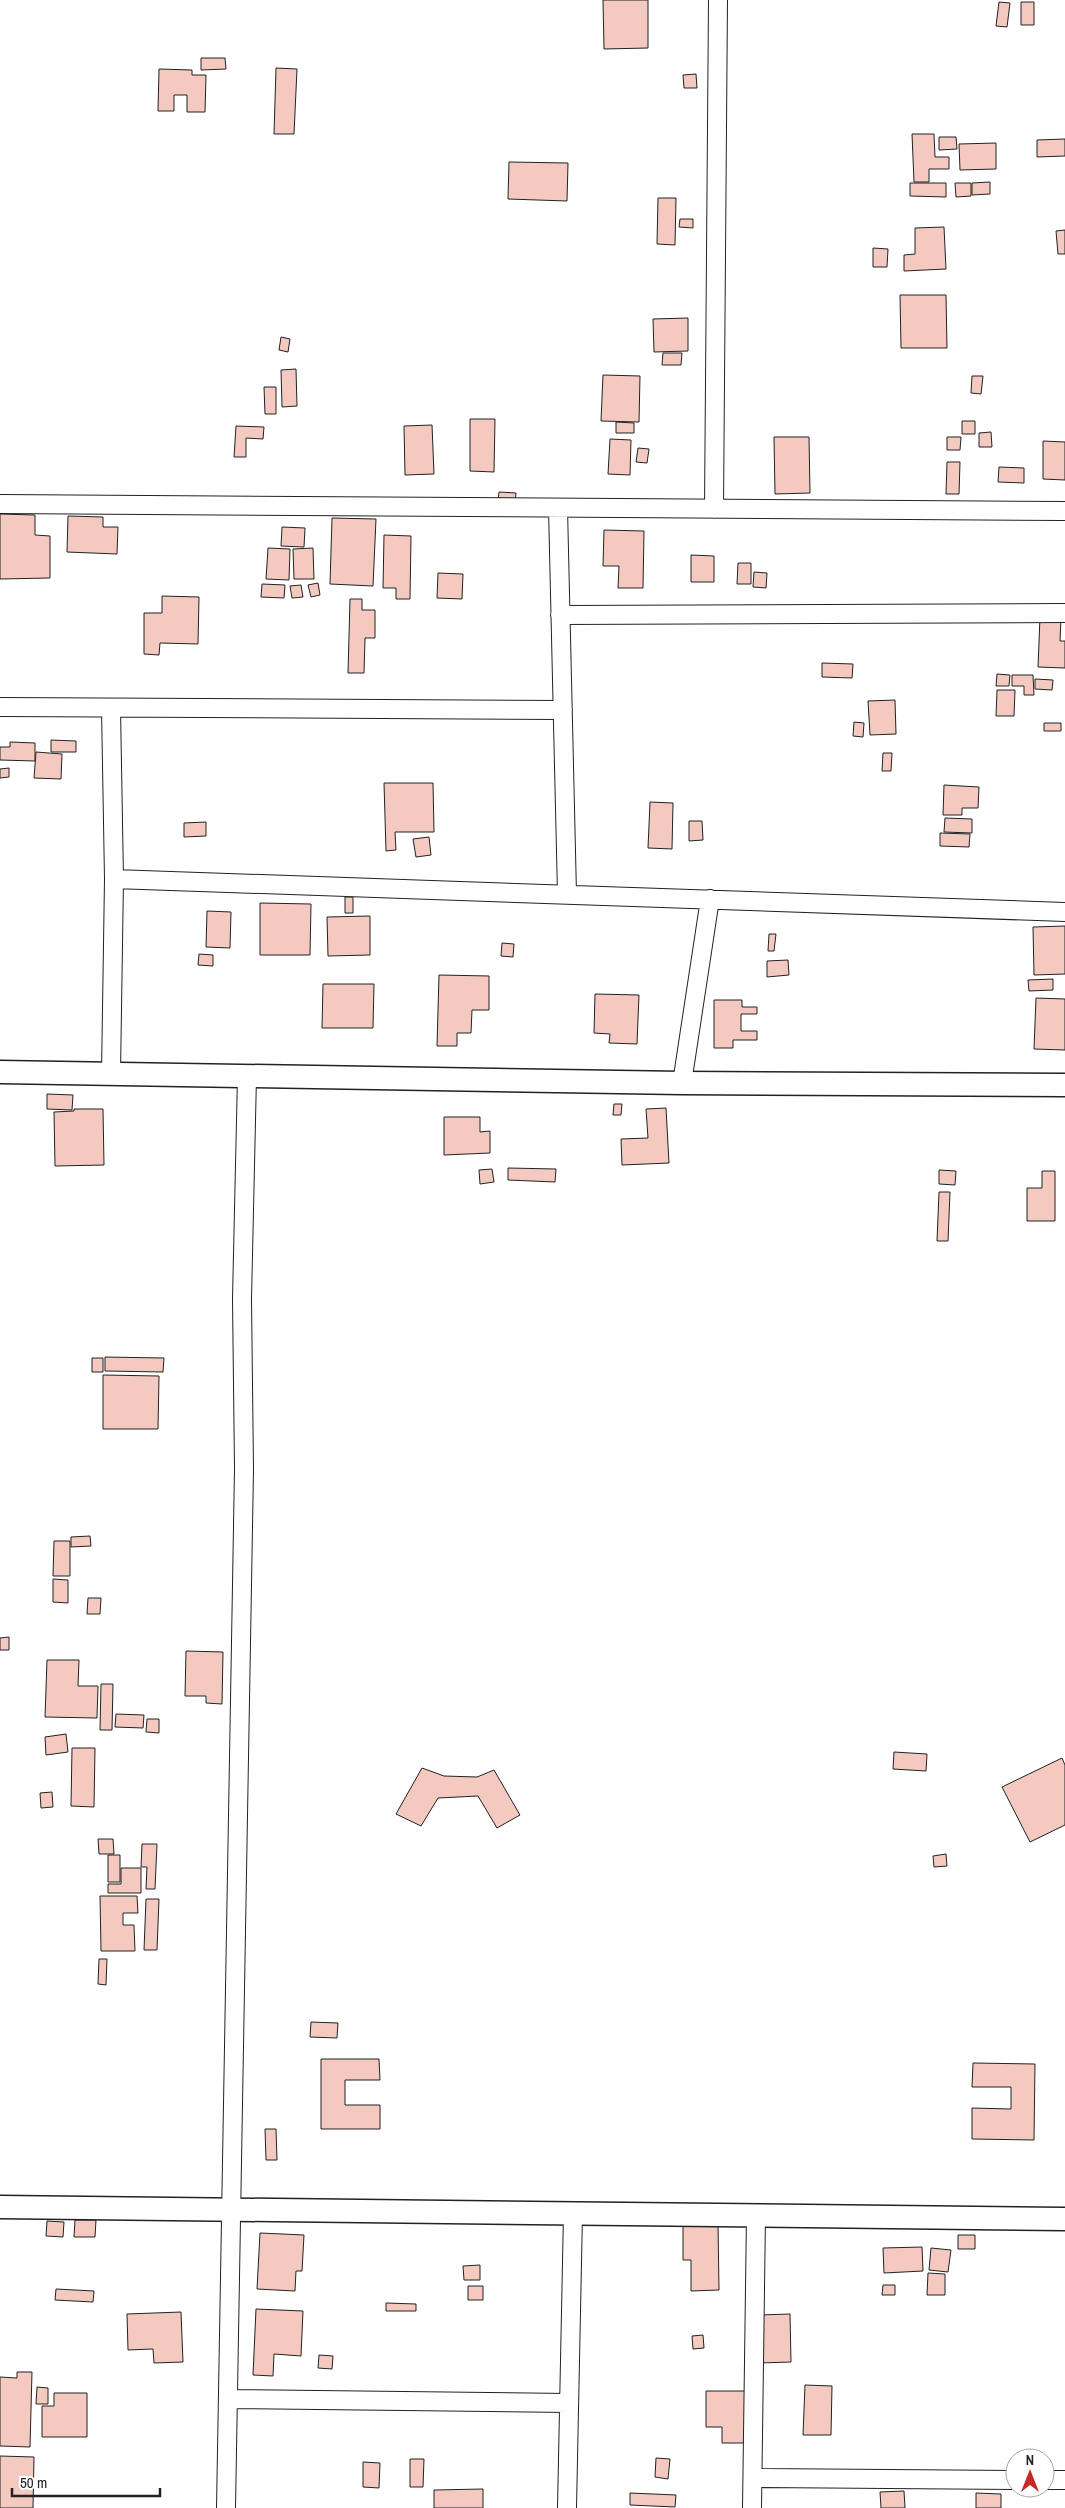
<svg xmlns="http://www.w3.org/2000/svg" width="1065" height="2508" viewBox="0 0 1065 2508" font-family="'Archivo Narrow',sans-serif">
<rect width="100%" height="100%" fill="#fff"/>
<!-- building -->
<path fill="#f3c9c0" stroke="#222" d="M603,0H648V48L604,49Z
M999,2L1010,3L1007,27L996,26Z
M1021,2H1034V25H1021Z
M201,58H225L226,69L201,70Z
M276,68L297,69L294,134H274Z
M159,69L192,70V75H206L205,112H187V95H174V111H158Z
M696,74L697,88H684L683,75Z
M912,134H934L935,157H949V169H929V182H914Z
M939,137H956L957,149L939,150Z
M1065,139V156L1037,157V140Z
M996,143V169L960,170L959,144Z
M509,162L568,163L567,201L508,199Z
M990,182V194L972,195V183Z
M910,183H946V197L910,196Z
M955,183H971V196L956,197Z
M658,198H676L675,245L657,244Z
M680,219H693V228L679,227Z
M944,227L946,269L904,271V255L915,254V228Z
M1065,230V254H1058L1056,231Z
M873,248L888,249L887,267H873Z
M900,295H946L947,348H901Z
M688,318V351L654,352L653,319Z
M281,337L290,339L288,352L279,350Z
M663,353H682L681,365H662Z
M296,369L297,406L282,407L281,370Z
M603,375L640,376L639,422L601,421Z
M972,376H983L981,394L971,393Z
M264,387H276V414H265Z
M470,419H495L494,472L470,471Z
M962,421H975V434H962Z
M616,422L634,423V433H616Z
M432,425L434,474L405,475L404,426Z
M236,426L264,427L263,439L246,438V457H234Z
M991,432L992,447H979V433Z
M774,437H809L810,493L775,494Z
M947,437H961L960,450H947Z
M610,439L631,440L630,475L608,474Z
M1043,441L1065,442V480L1043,479Z
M638,448L649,449L647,463L636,462Z
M947,462H960L959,494H946Z
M999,467L1024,468V483L998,482Z
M499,492L516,493L515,502L498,501Z
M0,514L35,515V535L50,536V578L0,579Z
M68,516L103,517V527H118L117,554L67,552Z
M332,518L376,519L373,586L330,584Z
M282,527L305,528L304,547L281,546Z
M604,530L644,531L643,588H618L619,566H603Z
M384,535L411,536L410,599H396V588H383Z
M268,548L290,549L289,580L266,579Z
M313,548L314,579H294L293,549Z
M691,555L714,556V582H691Z
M738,563H751V584H737Z
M754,572L767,573L766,588L753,587Z
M438,573L463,574L462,599L437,598Z
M318,583L320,595L311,597L308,585Z
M262,584L285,585L284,598L261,597Z
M301,585L303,597L292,598L290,586Z
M162,596L199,597L198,644L160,643L159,655L144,654V613H162Z
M350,599H362V610H375V638H365L364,673H348Z
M1040,617L1061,618L1060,641H1065V668L1038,667Z
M822,663L853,664L852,678L822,677Z
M997,674L1010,675L1009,686H996Z
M1012,675H1033L1034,695H1024V686H1012Z
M1035,679L1053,680L1052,690L1035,689Z
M997,690H1015L1014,716H996Z
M895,700L896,734L870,735L868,701Z
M854,722L864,723L863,737L853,736Z
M1044,723H1061V731H1044Z
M51,740L76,741V752H51Z
M10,742L35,743V761L0,760V747H10Z
M36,752L62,754L61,779L34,778Z
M883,753H892L891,771H882Z
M9,768V777L0,778V769Z
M384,783H433L434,832H395L396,850L386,851Z
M944,785L979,787L978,808H962V815H943Z
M650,802L673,803L672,849L648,848Z
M945,818L972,819V833L944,832Z
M689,821H702L703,840L689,841Z
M206,822V836L184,837V823Z
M940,833L970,834L969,847L940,846Z
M429,837L431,855L416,857L413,839Z
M345,897H353V913H345Z
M260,903L311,904L310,955H260Z
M207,911L231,912L230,948L206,947Z
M370,916V955L328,956L327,917Z
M1065,926V974L1034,975L1033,927Z
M769,934H776L774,951H768Z
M502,943L514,944L513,957L501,956Z
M199,954L213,955V966L198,965Z
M788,960L789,975L767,977V961Z
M439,975L489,976V1010H472L471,1033H457V1046H437Z
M1053,979V990L1029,991L1028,980Z
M323,984H374L373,1028H322Z
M595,994L639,995L637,1044L609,1043L610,1034L594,1033Z
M1036,998L1065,999V1050L1034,1049Z
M714,1000H742V1007H757V1014H741V1031H757V1040H733V1048H714Z
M47,1094L73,1095L72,1110L47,1109Z
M614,1104H622L621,1115H613Z
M666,1108L669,1163L622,1165L621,1139L648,1138L646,1109Z
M74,1109H103L104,1165L55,1166L54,1112L74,1111Z
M444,1117H480V1132L490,1131V1153L444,1155Z
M508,1168L556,1169L555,1182L508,1180Z
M492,1169L494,1182L480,1184L479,1170Z
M939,1170L956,1171L955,1185L939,1184Z
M1042,1171H1055V1221H1027V1188H1042Z
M939,1192H950L948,1241H937Z
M105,1357L164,1358L163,1372L105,1371Z
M92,1358H103V1372H92Z
M103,1375L159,1376L158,1429H103Z
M90,1536L91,1546L71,1547V1537Z
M54,1541H70V1576H53Z
M53,1579L68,1580V1603L53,1602Z
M88,1598H101L100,1614H87Z
M9,1637V1650H0V1638Z
M186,1651L223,1652L222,1704L206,1703V1696H185Z
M47,1660H79L78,1686H98L97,1718L45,1717Z
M101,1684H113L112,1730H100Z
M116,1714L144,1715L143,1728L115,1727Z
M147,1719H159V1733L146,1732Z
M66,1734L68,1752L46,1755L45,1737Z
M72,1748H95L94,1807L71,1806Z
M894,1752L927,1754L926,1771L893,1769Z
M1062,1758L1065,1765V1825L1030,1842L1002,1787Z
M422,1768L444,1776L477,1777L494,1770L520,1815L497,1828L478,1796L438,1798L421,1826L396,1814Z
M52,1792L53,1807L41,1808L40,1793Z
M98,1839H113L114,1854H99Z
M142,1844H157L155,1889H146L147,1867H141Z
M946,1854L947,1866L934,1867L933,1856Z
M108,1855H120V1882H108Z
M121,1868H141V1893H108V1884H121Z
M100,1896H137L138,1913H123V1925H134L135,1951H101Z
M146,1899H159L157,1950H144Z
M99,1959H107L106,1985L98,1984Z
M311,2022L338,2023L337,2038L310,2037Z
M321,2059H379L380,2080H345V2105H380V2129H321Z
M973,2063L1035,2064L1034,2140L972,2139V2108L1011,2109V2087H972Z
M265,2129H276L277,2160H266Z
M75,2220H96L95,2237H74Z
M47,2221L64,2222L63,2237L46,2236Z
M718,2224L719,2290L691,2291V2260H683V2225Z
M260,2233L304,2235L302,2271H296L295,2291L257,2289Z
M958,2235H975V2249H958Z
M922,2247L923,2271L884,2273L883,2248Z
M931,2248L951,2250L948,2272L929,2270Z
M480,2265V2280H464L463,2266Z
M928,2273L945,2274V2295H927Z
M883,2285H895V2295H882Z
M468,2286H483V2300H468Z
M56,2289L94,2291L93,2302L55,2300Z
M386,2303L416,2304V2311H386Z
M256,2309L303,2311L301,2356L274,2354L273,2376L253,2375Z
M181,2312L183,2362L154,2363L153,2349L128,2350L127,2314Z
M790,2314L791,2362L760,2363L758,2315Z
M703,2335L704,2348L693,2349L692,2336Z
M319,2355L333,2356L332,2369L318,2368Z
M17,2372H32L30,2447L0,2446V2377L17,2378Z
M805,2385L832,2386L831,2435H803Z
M37,2387L48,2388V2404H36Z
M706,2391H748L749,2443H722V2427H706Z
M54,2393H87V2437H42V2406H54Z
M0,2456L34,2457L33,2508H0Z
M656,2458L670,2459L668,2479L655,2477Z
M410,2459H424L423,2487H410Z
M363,2462L380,2463L379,2488L363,2487Z
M483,2489V2508H434V2490Z
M904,2491L905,2508H881L880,2492Z
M630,2493L676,2495L675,2507L630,2505Z
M976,2493L1001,2494V2508H976Z"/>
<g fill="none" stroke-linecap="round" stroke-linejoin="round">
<!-- minor casing -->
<g stroke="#222" stroke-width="20">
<path id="minor" d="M0,504L1065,511
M558,508L567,894
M714,509L718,0
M560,615L1065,613
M0,707L563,710
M114,879L1065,912
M111,1074L114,879L111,708
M682,1083L710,899
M228,2399L569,2403
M753,2478L1015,2480
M1045,2480H1065
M226,2508L244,1469L242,1299L247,1076
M567,2508L573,2213
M752,2508L756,2215"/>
</g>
<!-- tertiary casing -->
<g stroke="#222" stroke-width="25">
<path id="tertiary" d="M0,1072L682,1083L1065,1085
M0,2207L1065,2219"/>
</g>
<!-- minor -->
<use href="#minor" stroke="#fff" stroke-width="18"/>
<!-- tertiary -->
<use href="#tertiary" stroke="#fff" stroke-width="22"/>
</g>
<!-- north arrow -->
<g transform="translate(1030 2473)"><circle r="24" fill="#ffffff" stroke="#a7a7a7"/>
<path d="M0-4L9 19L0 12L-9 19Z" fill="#c62828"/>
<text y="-8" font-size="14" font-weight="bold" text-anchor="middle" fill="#222222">N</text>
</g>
<!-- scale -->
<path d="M12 2488v8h148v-8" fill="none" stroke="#222222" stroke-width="2.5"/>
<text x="20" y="2488" font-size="15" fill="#222222" stroke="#ffffff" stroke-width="4" paint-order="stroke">50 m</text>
</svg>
